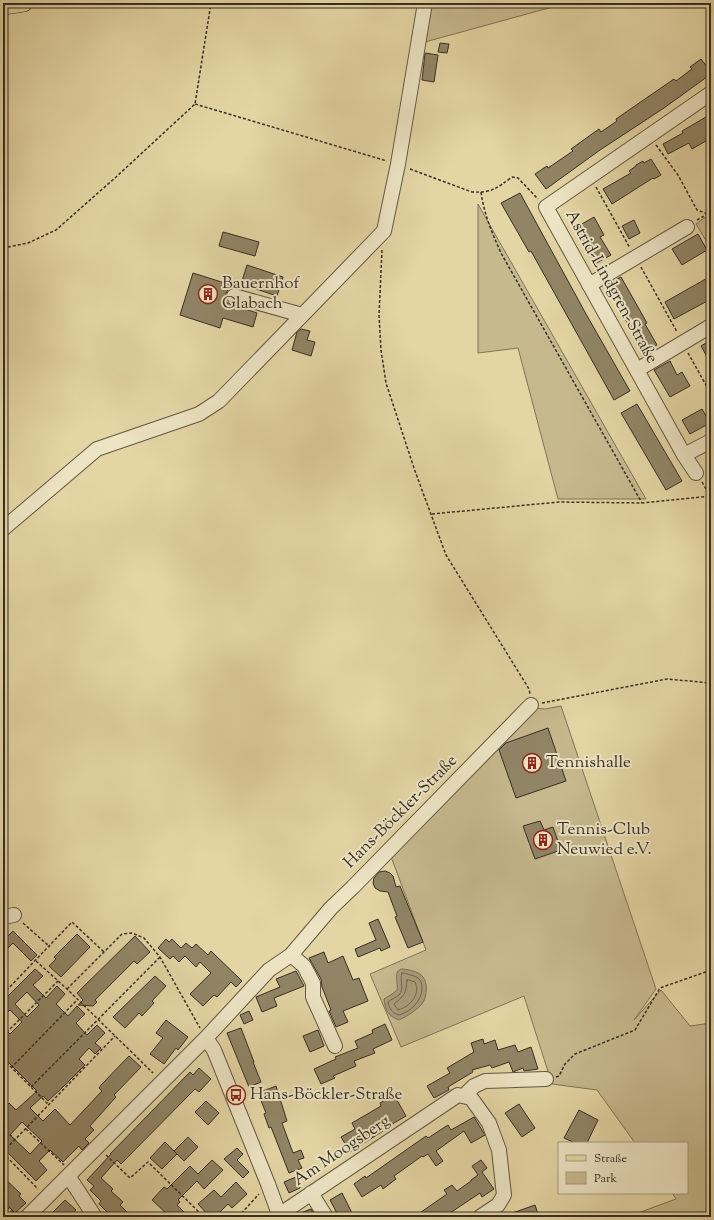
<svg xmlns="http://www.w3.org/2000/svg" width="714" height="1220" viewBox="0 0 714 1220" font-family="'Sorts Mill Goudy',serif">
<rect width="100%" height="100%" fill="#e4d5a4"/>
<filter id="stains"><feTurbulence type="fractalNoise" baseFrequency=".005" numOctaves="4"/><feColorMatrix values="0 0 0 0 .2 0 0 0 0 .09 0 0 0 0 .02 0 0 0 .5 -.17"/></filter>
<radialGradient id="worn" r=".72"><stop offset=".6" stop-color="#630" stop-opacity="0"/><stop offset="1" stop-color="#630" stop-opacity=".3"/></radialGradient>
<!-- green -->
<path fill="#c7b98e" stroke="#7f7458" d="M431,3H567L425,42Z
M478,204L487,220L646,499H558L518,348L478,353Z
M707,216L711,218V249L696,224Z
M561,706L656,989L634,1020L661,990L690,1026L711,1023V1217H627L676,1199L672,1193H687V1143H635L597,1090L552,1084L524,996L401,1047L370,974L426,950L390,854L534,708L545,709Z"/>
<!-- water -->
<path fill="#a99c78" stroke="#7b7056" d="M401,969C406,969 417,971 421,975C429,981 427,997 422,1004C416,1011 407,1016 399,1020C388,1016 385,1010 384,999C404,987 395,992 397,972Z"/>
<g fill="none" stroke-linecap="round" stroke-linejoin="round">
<!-- shore -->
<path stroke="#70654e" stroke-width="1" d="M402,973C406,973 410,975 414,976C420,978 422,982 422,988C422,1001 410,1012 399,1015C392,1013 389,1008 388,1002C391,999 396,998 399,995C405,988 399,980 402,973Z
M407,980H409L415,982C421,994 410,1007 398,1010L394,1004C405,995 406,994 407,980Z"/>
</g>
<!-- building -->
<path fill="#918566" stroke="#372e23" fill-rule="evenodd" d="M440,43L449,44L447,53L438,52Z
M425,53L438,55L434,82L422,80Z
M701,59L711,72V74L664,108L600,150L546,189L535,174L547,166L548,168L573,151L571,149L599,129L601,132L617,121L616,119L674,79L676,81L692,69L690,67Z
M711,114V138L692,149L689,143L668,154L663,144L683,133L682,131Z
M651,159L661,175L654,179L653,178L612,204L603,189L631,173L629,171L636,166V165L643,161L644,163Z
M520,193L586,314L630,391L614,400L531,251L529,252L501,203Z
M594,217L604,235L600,237L611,255L595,264L575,228Z
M634,220L640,233L629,239L622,226Z
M223,232L259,242L255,256L219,246Z
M698,234L707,250L682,265L672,249Z
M247,265L283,277L277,296L241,284Z
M193,273L231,285L226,293L225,302L257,313L253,327L223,318L220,328L180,315Z
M711,276V299L674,319L665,302Z
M621,277L647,323L645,324L657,345L644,353L606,285Z
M301,329L310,331L307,340L315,342L311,356L292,350L297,332Z
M711,340V364L701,346Z
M670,361L677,375L682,372L690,386L670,397L654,370Z
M637,404L682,481L666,490L621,413Z
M702,409L710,423L690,434L682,420Z
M548,728L566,781L516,798L499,750L506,743Z
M540,821L544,830L553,827L561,850L535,859L523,826Z
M385,871L390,873L393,876L396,887L400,886L423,942L408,948L395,917L397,916L388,892L380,891L375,888L373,883L374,878L379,872Z
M378,919L390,947L381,951L380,948L358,957L355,949L376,940L369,923Z
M13,931L37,955L31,961L13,943L3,953V934L7,937Z
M77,934L90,947L61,977L49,966L56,959L54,957Z
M135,936L150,952L137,964L134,961L95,1000L97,1002L93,1006L78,1005L83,1000L77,993Z
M166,939L169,942L172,939L181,948L186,943L192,948L196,944L208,955L211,951L242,981L236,987L231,982L217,997L214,995L203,1006L190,994L211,973L200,962L196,967L185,956L179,962L173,956L170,959L158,948Z
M324,952L328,963L343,956L353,980L359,978L368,1001L343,1011L348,1022L336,1027L329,1011L331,1010L322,987L321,979L309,958Z
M35,969L43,976L33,985L46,998L57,986L65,994L56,1004L68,1016L77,1006L85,1014L76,1023L87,1035L97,1025L105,1033L95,1043L101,1048L95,1054L89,1048L79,1059L85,1065L64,1086L48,1101L43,1096L30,1108L43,1121L55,1109L70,1125L102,1091L99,1088L102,1084L129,1056L141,1067L114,1095L116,1097L90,1126L94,1130L85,1139L89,1143L82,1150L79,1146L63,1162L50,1150L39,1161L47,1170L36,1181L3,1148V1101L7,1105L9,1103L16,1110L37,1091L3,1057V1027L10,1034L22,1022L10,1010L3,1016V1001ZM27,992L39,1005L27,1017L15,1004ZM22,1122L42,1141L30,1154L10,1135Z
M296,971L304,986L274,998L277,1006L262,1012L256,997L280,987L276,979Z
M155,976L166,986L152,1001L154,1003L142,1016L139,1013L125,1028L113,1017Z
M249,1011L253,1020L244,1024L240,1015Z
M166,1020L188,1037L178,1050L176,1048L164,1064L150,1054L163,1038L156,1033Z
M385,1024L392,1040L373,1049L375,1053L354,1061L356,1066L333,1076L335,1078L321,1084L314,1069L336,1059L335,1057L358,1048L355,1041L373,1033L372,1030Z
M241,1028L254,1062H253L261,1082L249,1087L227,1033Z
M318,1030L324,1046L310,1052L303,1036Z
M483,1039L484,1044L495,1040L498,1050L515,1045L518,1052L531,1047L538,1069L524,1071L523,1068L513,1072L509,1062L492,1068L490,1065L472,1070L473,1072L448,1087L449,1090L434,1098L427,1086L450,1073L447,1068L474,1052L471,1043Z
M199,1068L211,1079L199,1092L195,1089L121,1164L117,1160L101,1178L113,1189L111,1191L123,1202L120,1205L132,1217H112L99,1204L101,1201L90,1190L94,1186L87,1180L111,1154H110L190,1072L193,1075Z
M276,1086L287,1121L282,1123L293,1153L301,1150L304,1158L298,1160L302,1168L289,1173L271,1127L269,1128L264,1114L266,1113L258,1093Z
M394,1095L406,1116L382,1130L383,1131L350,1152L341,1137L355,1129L352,1123L381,1106L380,1103Z
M206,1101L219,1113L208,1125L195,1112Z
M519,1104L535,1128L522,1137L505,1113Z
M579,1110L598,1120L587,1143H575L564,1138Z
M474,1117L485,1135L471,1143L464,1131L436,1151L443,1161L436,1166L428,1154L423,1157L422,1156L394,1176L396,1179L383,1189L381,1185L362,1197L354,1184L365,1176L366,1178L426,1136L428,1138L448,1125L451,1130Z
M188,1137L198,1147L184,1161L174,1151Z
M165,1142L177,1154L162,1169L150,1158Z
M237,1148L243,1154L237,1160L249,1172L243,1178L224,1159Z
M212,1160L223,1170L204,1189L197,1181L178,1200L180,1202L177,1205L189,1217H170L152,1200L164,1187L167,1189L190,1166L198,1174Z
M481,1160L487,1168L482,1172L494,1189L482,1197L480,1193L444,1217H414L447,1194L444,1190L452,1185L457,1191L471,1181V1180L478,1175L472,1166Z
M3,1177L21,1194L19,1196L26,1203L15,1213L3,1201Z
M296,1177L300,1188L289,1193L284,1182Z
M236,1182L247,1194L232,1208L228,1204L215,1217H210L198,1204L214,1190L221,1197Z
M342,1193L354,1217H339L330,1200Z
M65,1200L76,1210L69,1217H48Z
M535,1205L539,1217H504V1216Z
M311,1209L316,1217H293V1216Z"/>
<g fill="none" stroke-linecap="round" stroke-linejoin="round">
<!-- minor casing -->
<g stroke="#625843" stroke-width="16">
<path id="minor" d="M711,93L546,207L684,455L711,441
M589,285L687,227
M234,296L302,315
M637,370L711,326
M684,455L696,473
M3,529L97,449L199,414L219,401L384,231L398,164L425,3
M3,917L14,915
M291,955L304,966L313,983V997L335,1046
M206,1038L214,1050L268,1184L280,1217
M464,1096L474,1086L485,1081L546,1079
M69,1177L95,1217
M311,1193L326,1217
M279,1215L458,1095L471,1098L489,1123L499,1150L504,1195L498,1205L480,1217
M27,1217L206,1038L269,970L291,955L331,908L353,887L531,705"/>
</g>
<!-- major casing -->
<g stroke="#372e23" stroke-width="18">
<path id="major" d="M3,6L24,3"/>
</g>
<!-- path -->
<path stroke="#372e23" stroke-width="1.5" stroke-dasharray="3 2" stroke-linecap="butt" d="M195,104L387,161
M656,145L678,175L697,210L711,215
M410,169L472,192C492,193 497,188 512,177L518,178L538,199
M596,187L630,248
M481,192C484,214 492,233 501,253L642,503
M697,220L711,212
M3,248L28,243L56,230L116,177L195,104L211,3
M382,250L379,315L381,350L386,383L415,471L446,555L529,689L530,694
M641,267L677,332
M688,353L711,394
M706,383L711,380
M702,482L710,496
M432,514L559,502L642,503L711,496
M542,703L667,679L711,683
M23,923L50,947
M36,961L67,989L153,1073
M67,989L122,934L132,933L144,938L160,957L200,1028
M3,994L72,922L104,952
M3,1036L58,981
M3,1059L49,1105
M11,1068L77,1000
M556,1077L559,1076L565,1064L575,1054L635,1030L660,988L711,970
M31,1087L160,957
M3,1127L14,1139
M26,1129L64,1165
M3,1152L115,1036
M3,1153L38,1189
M106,1155L130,1178L148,1162L204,1217
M3,1204L15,1214
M238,1217L259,1194"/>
<!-- minor -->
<use href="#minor" stroke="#ede4c4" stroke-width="14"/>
<!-- major -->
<use href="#major" stroke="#e4d5a4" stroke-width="17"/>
</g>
<!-- icons -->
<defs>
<g id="building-ring" transform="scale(1)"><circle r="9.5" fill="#ede4c4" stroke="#8f2418" stroke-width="1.5"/><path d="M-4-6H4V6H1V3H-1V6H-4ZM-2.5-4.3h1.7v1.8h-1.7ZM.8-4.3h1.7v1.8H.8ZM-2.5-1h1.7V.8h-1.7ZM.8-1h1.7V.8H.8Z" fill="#8f2418"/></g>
<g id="bus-ring" transform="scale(1)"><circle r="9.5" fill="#ede4c4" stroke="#8f2418" stroke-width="1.5"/><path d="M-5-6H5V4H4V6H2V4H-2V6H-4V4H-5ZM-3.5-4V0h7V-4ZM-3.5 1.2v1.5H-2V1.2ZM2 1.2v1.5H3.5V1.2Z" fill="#8f2418"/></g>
</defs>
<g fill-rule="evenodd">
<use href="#building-ring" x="208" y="294"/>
<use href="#building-ring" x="532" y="763"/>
<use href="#building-ring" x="543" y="840"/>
<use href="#bus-ring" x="236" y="1095"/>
</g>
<g text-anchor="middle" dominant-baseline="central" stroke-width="4" stroke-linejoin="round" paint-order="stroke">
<!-- poi labels -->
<g font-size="17" fill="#372e23" stroke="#ede4c4" text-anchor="start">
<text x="222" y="284">Bauernhof<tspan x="222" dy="20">Glabach</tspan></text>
<text x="546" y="763">Tennishalle</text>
<text x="557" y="830">Tennis-Club<tspan x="557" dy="20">Neuwied e.V.</tspan></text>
<text x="250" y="1095">Hans-Böckler-Straße</text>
</g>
<!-- street labels -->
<g font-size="17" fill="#372e23" stroke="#ede4c4">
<text transform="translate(611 287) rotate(61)">Astrid-Lindgren-Straße</text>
<text transform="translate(401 812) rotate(-45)">Hans-Böckler-Straße</text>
<text transform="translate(342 1151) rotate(-34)">Am Moogsberg</text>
</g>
</g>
<!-- margin -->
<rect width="714" height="1220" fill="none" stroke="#e4d5a4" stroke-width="16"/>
<rect x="4" y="4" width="706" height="1212" fill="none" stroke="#372e23" stroke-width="2"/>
<rect x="8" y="8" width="698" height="1204" fill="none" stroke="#372e23"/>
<!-- legend -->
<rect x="558" y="1142" width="130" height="52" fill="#ede4c4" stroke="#a49b84"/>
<rect x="566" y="1155" width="20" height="6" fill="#e4d5a4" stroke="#a49b84"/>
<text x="594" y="1162" font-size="12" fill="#372e23">Straße</text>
<rect x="566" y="1172" width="20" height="12" fill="#c7b98e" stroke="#a49b84"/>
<text x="594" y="1182" font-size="12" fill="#372e23">Park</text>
<rect width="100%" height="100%" filter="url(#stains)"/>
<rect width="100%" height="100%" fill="url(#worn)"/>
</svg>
